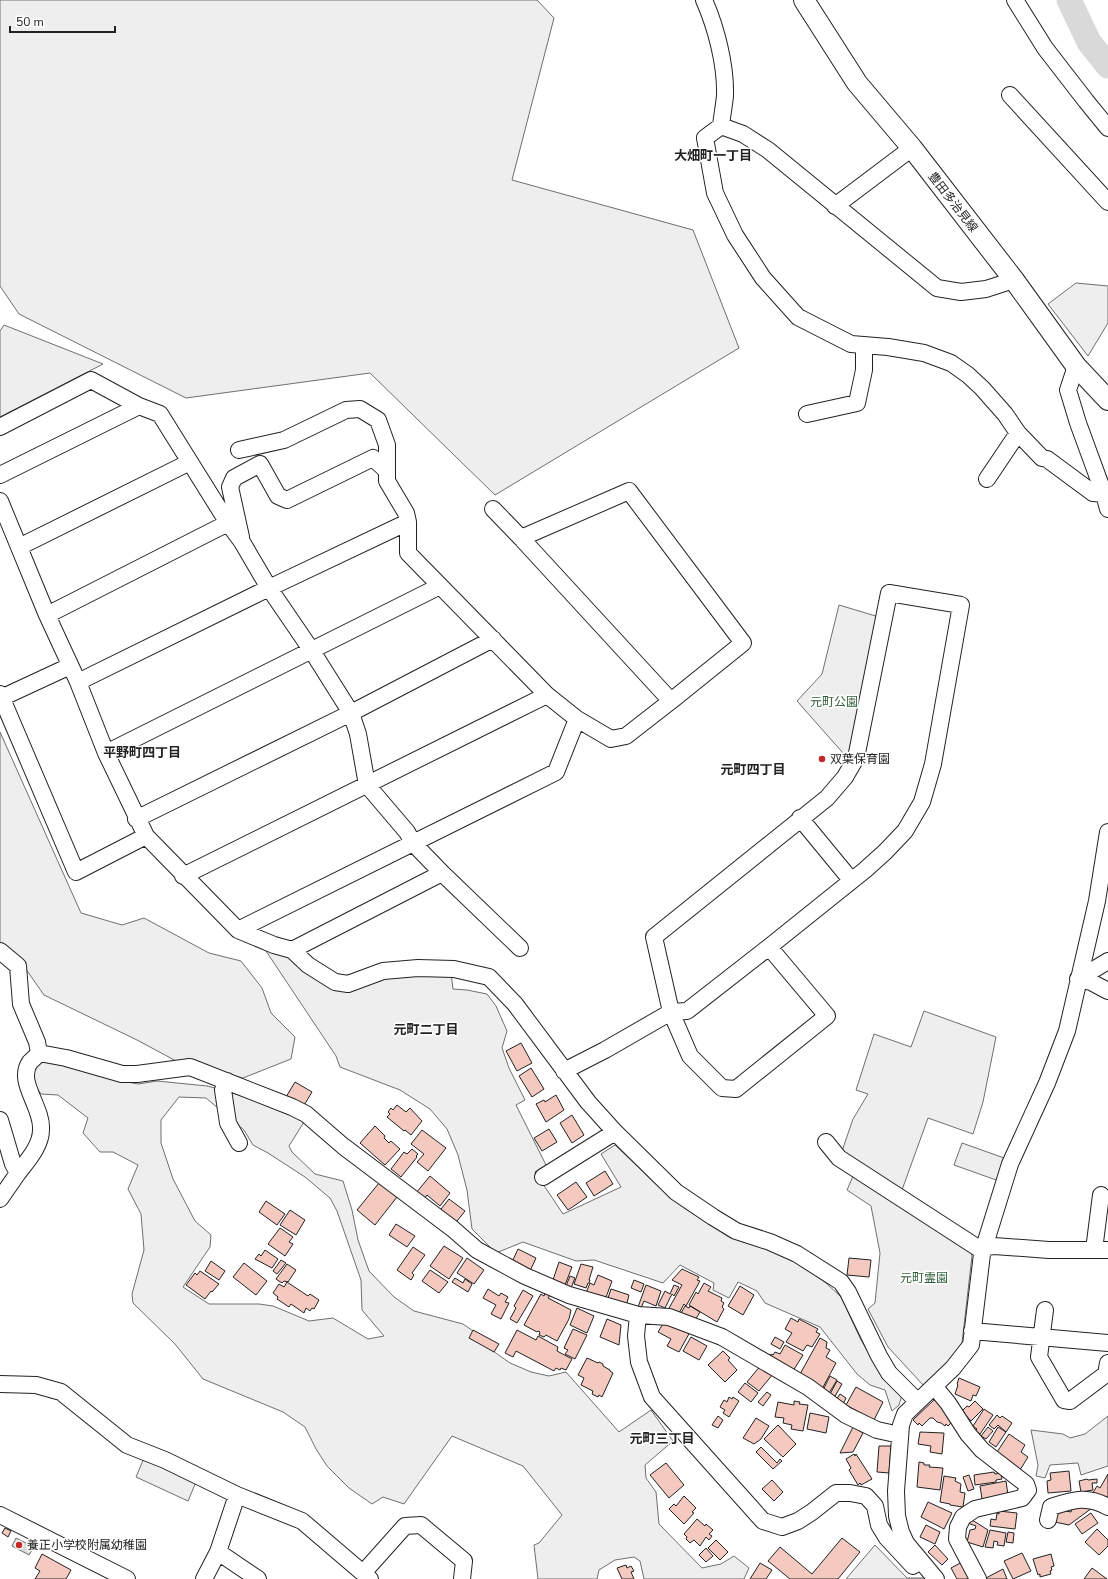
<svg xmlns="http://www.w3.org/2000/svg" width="1108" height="1579" viewBox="0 0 1108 1579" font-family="'Nunito Sans','Noto Sans JP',sans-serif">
<rect width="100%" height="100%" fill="#fff"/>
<!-- green -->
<path fill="#eee" stroke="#6f6f6f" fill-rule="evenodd" d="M0,0H537L554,18L512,180L693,230L739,348L495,495L370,373L186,398L19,314L0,286Z
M1076,283L1108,286V323L1088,356L1048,304Z
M4,325L103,364L0,417V331Z
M839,605L879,617L850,761L797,701L822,674Z
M0,732L81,913L122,925L144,918L209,953L241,961L262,988L271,1013L295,1037L291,1059L243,1078L178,1062L137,1040L44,995L23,965L0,945Z
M262,945L284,953L329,982L385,974L451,973L453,989L467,990L487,994L496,1006L507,1031L502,1048L509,1068L525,1100L516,1105L546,1165L535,1172L563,1214L621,1187L601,1154L615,1145L657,1185L683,1207L729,1237L790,1257L826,1283L841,1297L861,1340L878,1368L902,1395L899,1405L892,1411L885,1390L870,1385L857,1374L820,1327L765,1303L757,1291L738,1282L729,1298L713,1290L714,1283L680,1265L663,1283L594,1260L576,1261L523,1242L496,1253L472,1229L467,1190L458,1155L447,1129L430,1109L400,1090L340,1067L336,1056Z
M924,1011L996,1037L983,1102L973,1134L928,1118L898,1201L971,1249L972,1256L962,1343L948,1363L924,1386L888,1347L868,1309L875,1303L880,1253L871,1206L847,1190L857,1167L841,1154L853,1119L868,1094L856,1090L874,1034L911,1047Z
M46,1060L111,1079L138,1084L157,1081L207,1086L223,1090L287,1111L304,1122L289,1146L292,1152L315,1174L343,1181L352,1210L358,1240L369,1271L394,1297L414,1311L463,1324L476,1333L483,1344L510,1363L531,1372L549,1376L566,1372L619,1432L651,1410L673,1441L645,1465L646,1478L656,1492L659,1524L702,1568L721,1564L734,1556L749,1568L744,1579H644L640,1561L634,1557L615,1560L599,1570L597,1579H538L534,1545L539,1543L562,1515L523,1466L452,1436L404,1504L383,1497L372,1504L349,1488L327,1466L316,1449L305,1427L283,1412L203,1379L175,1344L133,1303L132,1294L144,1250L141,1214L128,1189L138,1165L113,1152H100L83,1133L88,1118L58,1095L41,1094L37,1088L32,1074L38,1063ZM179,1097L206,1098L244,1130L253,1145L268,1153L305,1177L330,1198L337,1211L361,1280L362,1310L384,1336L368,1339L333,1318L309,1321L273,1306L259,1304H209L183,1287L210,1247L211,1235L195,1221L173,1179L161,1143V1120Z
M962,1143L1007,1159L999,1181L954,1165Z
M1108,1416V1466L1081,1475L1078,1463L1050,1465L1045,1478L1036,1476L1038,1465L1031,1430L1063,1434L1070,1438L1085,1434Z
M144,1458L196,1482L188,1501L136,1477Z
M875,1545L907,1578H932L933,1579H846Z"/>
<!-- water -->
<path fill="#d9d9d9" stroke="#6f6f6f" d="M16,1538L34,1547L29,1555L12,1546Z"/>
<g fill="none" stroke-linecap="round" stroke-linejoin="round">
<!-- river -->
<path stroke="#d9d9d9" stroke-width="25" d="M1069,0L1089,42L1108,66"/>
</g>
<!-- building -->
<path fill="#f3c9c0" stroke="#222" d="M521,1043L532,1063L517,1071L506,1051Z
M531,1068L544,1089L532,1097L519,1076Z
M295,1082L312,1092L303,1107L286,1097Z
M556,1095L564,1110L546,1122L536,1104L544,1100L545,1102Z
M397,1105L406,1112L410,1108L422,1121L411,1135L405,1130L404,1131L387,1117L390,1114L388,1112L391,1108L393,1110Z
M572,1115L584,1135L572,1143L560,1123Z
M375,1126L385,1136L384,1138L389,1143L391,1141L400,1149L385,1165L360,1143Z
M549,1129L557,1142L542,1151L534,1138Z
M422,1130L446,1148L428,1171L417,1162L424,1154L411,1144Z
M412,1149L418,1154L416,1156L417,1157L401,1177L391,1169L404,1152L407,1154Z
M605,1171L613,1184L594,1196L586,1183Z
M430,1176L450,1193L440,1206L427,1195L424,1199L416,1193Z
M576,1182L587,1197L568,1210L557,1195Z
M379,1183L397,1197L375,1225L357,1210Z
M449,1199L465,1211L454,1225L438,1213Z
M266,1201L285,1214L277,1225L259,1212Z
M290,1210L305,1220L296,1235L280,1225Z
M396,1224L415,1236L407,1247L389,1235Z
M280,1228L293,1237L289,1242L293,1244L285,1256L268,1244Z
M444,1246L463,1258L449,1279L430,1266Z
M413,1247L425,1255L412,1273L414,1275L411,1280L397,1270Z
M518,1249L536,1258L530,1271L512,1262Z
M265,1250L278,1259L272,1268L255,1259L259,1254L261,1256Z
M467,1258L484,1270L474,1284L457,1273Z
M849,1258L871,1260L869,1277L847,1275Z
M281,1260L286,1263L277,1274L273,1271Z
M211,1261L225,1271L219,1280L205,1271Z
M559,1262L572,1267L565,1285L553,1280Z
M244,1263L267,1281L256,1295L233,1277Z
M287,1264L296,1270L288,1282L284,1281L282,1283L276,1279Z
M581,1264L593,1267L589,1280H590L589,1283H588L586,1288L574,1284Z
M682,1269L699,1277L697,1280L700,1281L686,1306L684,1304L678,1315L668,1310L682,1285L672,1280Z
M430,1270L448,1282L439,1293L422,1281Z
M200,1271L219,1284L212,1292L211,1291L205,1299L186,1285L195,1273L197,1275Z
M598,1275L612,1281L605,1300L586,1293L590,1283L594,1285Z
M570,1276L575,1278L571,1288L566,1286Z
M455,1278L463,1283L465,1279L472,1284L468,1292L452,1282Z
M634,1280L644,1284L641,1292L631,1288Z
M287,1282L308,1296L310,1294L319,1300L314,1309L312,1308L310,1311L306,1308L304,1313L291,1304L289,1307L277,1299L278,1297L273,1293L279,1284L284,1287Z
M704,1283L711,1287L708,1291L722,1298L721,1301L724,1303L722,1307L724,1309L717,1322L689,1305L696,1292L698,1294Z
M646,1285L661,1291L656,1306L644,1301L641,1308L638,1307Z
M674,1285L679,1287L674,1296L672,1294L665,1308L658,1305L665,1291L670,1294Z
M740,1286L754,1295L743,1315L728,1306Z
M488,1289L499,1296L501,1293L508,1297L505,1302L509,1303L501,1319L491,1314L496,1305L483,1298Z
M611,1289L629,1295L626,1307L607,1301Z
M523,1290L533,1296L517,1323L510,1319L516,1308L514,1306Z
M545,1293L550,1295L548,1298L571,1310L569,1319L557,1341L546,1335L544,1337L539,1335L540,1332L538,1331L537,1332L524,1325L541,1294L544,1296Z
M685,1306L689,1308L690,1306L700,1312L694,1322L680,1315Z
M577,1308L594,1316L587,1333L570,1325Z
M791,1318L798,1322L799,1319L818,1329L816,1332L820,1334L812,1347L807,1345L803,1351L786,1342L792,1333L785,1329Z
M607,1319L621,1325L619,1345L600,1337Z
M664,1322L673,1327L675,1324L690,1332L679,1352L667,1346L671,1339L658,1332Z
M573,1329L587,1335L575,1359L565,1354L568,1350L564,1348Z
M473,1330L499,1344L494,1352L469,1338Z
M517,1330L536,1340L538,1336L558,1347L557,1351L572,1359L566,1370L561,1368L560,1370L556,1368L554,1371L516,1351L513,1357L505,1353Z
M691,1337L707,1346L699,1360L683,1351Z
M775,1337L784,1342L780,1349L771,1344Z
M820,1338L827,1342L826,1348L830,1350L826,1357L836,1363L822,1389L799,1376Z
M785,1345L803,1355L793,1371L769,1358L771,1354L773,1355L775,1352L780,1354Z
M723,1351L730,1358L728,1360L737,1370L725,1382L708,1365Z
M587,1358L598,1363L599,1362L603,1364V1366L610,1370V1371L613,1373L602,1397L599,1395L598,1397L592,1394L593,1391L581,1385L584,1378L578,1375Z
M761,1365L773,1374L759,1391L747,1382Z
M830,1376L837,1380L829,1393L823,1390Z
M959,1378L980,1387L976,1396L973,1395L971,1401L955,1394L958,1385L957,1384Z
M837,1381L842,1384L834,1398L829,1396Z
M745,1383L758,1393L751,1402L738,1392Z
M856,1387L883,1402L874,1420L846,1405Z
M767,1392L771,1395L763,1406L758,1402Z
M840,1394L846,1398L843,1404L836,1400Z
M729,1397L732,1399L733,1397L739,1401L729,1417L723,1413L725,1410L720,1407L724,1400L727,1402Z
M936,1398L953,1421L948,1426L946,1424L945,1426L941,1423L937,1422L933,1418H930L922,1426L919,1423L918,1425L913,1420Z
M794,1401L800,1402L799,1404L808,1405L803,1431L791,1429L792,1425L783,1423L784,1418L775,1417L778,1402L794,1405Z
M975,1401L983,1409L971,1421L962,1411L967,1406L969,1407Z
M984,1409L993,1415L980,1434L975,1431L977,1429L973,1426Z
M810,1413L829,1417L826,1433L807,1429Z
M997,1415L1000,1418L1002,1416L1012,1423L1006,1432L998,1425L994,1429L989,1425Z
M718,1416L723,1420L718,1428L712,1425Z
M756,1418L769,1426L761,1439L754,1444L743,1438Z
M778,1425L796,1444L783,1457L764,1439Z
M853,1427L863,1433L853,1452L840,1453Z
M988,1427L993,1431L986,1439L981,1436Z
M998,1427L1006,1432L996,1447L989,1442Z
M920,1432L944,1433L942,1454L930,1452L931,1446L918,1444Z
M1009,1434L1025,1445L1021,1452L1028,1457L1020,1470L997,1452Z
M879,1446H891L889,1473L877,1472Z
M761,1447L777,1463L780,1459L782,1461L773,1469L756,1452Z
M854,1454L855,1456L856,1454L872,1479L861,1485L860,1483L858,1485L849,1470L851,1468L846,1459Z
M919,1462L924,1463V1465H930L929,1467L943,1468L940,1490L917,1487Z
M666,1463L684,1485L669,1498L650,1475Z
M1069,1471L1071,1491L1048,1493L1047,1481L1051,1480L1050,1473Z
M994,1472L995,1474L1001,1473L1002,1479L996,1480V1482L975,1485L974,1475Z
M1108,1474V1503L1091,1496L1097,1486L1100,1488Z
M969,1475L974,1489L968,1491L963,1477Z
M944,1476L956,1478L955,1481L961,1484L960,1492L965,1493L963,1507L950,1505V1504L940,1502Z
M1087,1479L1088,1480L1097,1479V1483H1092L1093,1490L1081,1492L1079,1481Z
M772,1480L783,1492L774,1501L762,1489Z
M1006,1481L1008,1495L982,1499L980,1486Z
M684,1496L696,1508L692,1512L694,1513L684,1524L669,1509L674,1504L676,1506Z
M928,1502L952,1513L944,1529L921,1517Z
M1073,1503L1092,1508L1069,1525L1050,1521L1056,1509L1067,1505L1066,1511L1071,1512Z
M999,1511L1017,1513L1015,1529L990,1526L991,1519L996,1520L997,1513L999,1514Z
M1091,1513L1098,1523L1082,1534L1075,1524Z
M969,1518L988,1530L983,1547L967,1542L970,1530L975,1529L976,1526L965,1522Z
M697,1519L705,1526L706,1524L713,1530L709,1534L712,1536L709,1540L706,1537L700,1546L694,1540L690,1543L686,1539L687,1537L684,1534Z
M926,1525L940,1532L935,1544L920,1537Z
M5,1528L11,1531L8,1537L2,1533Z
M1097,1529L1108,1540V1546L1099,1555L1085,1542Z
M990,1530L1006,1533L1004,1546L997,1545L998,1542L994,1541L993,1548L985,1547Z
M1008,1532L1014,1533L1013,1543L1006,1542Z
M842,1538L860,1552L838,1579H790L768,1561L780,1547L812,1574Z
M716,1540L728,1552L720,1560L708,1548Z
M935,1545L948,1559L942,1565L928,1552Z
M706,1548L713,1556L706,1562L699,1555Z
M1022,1553L1031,1571L1013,1579L1004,1561Z
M42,1554L71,1570L66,1579H35L40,1571L35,1568Z
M1051,1554L1054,1566L1051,1567L1052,1570L1050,1571L1051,1574L1040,1577V1574L1038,1575L1033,1559Z
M962,1562L972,1579H957L951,1568Z
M760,1563L772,1570L766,1579H750Z
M626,1565L627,1568L631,1566L634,1571L631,1572L634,1579H622L617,1568Z
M1092,1568L1107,1579H1084Z
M1003,1569L1007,1579H986V1578Z"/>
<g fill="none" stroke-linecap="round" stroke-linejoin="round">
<!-- minor casing -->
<g stroke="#222" stroke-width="18">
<path id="minor" d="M704,0C716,27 726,65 725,96C724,106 722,116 721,126L743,134L768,150L937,288L961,292L986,289L1014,280
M1015,0L1045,48L1086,101L1108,128
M1010,95L1108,202
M721,126L705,138L715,193L735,235L763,278L798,317L851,344L888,347L924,353L951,363L968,375L982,388L1005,414L1018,433L1042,458L1047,459L1093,493L1104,494
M835,206L912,148
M1076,366L1068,390L1078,423L1104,494L1108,509
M807,414L857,403L864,370V345
M0,427L91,380L139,406L160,414L228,523L242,542L269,588L312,651L351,713L358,734L367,785L407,832L413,843L442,873L292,950
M239,450L284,440L346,410L360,409L378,420L387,445V481L406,513L408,522V553L547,695L577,719L611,739L626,736L671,701
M0,475L139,406
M987,479L1018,433
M0,501L47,615L78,682L106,753L146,836L238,930L274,945L292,950L308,965L335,982L348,984L383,971L418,968L454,969L489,977L515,1004L588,1102L615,1132L676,1192L713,1217L736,1231L770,1242L797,1254L841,1282L848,1292L879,1356L889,1373L917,1401
M493,509L521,538L671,701L743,643L629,491L521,538
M241,537L230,487L234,478L260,464L278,496L287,500L373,458L386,470
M19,547L190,462
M47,615L228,523
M78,682L269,588L408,522
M0,694L76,872L146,836
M1,698L70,666
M106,753L440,586
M800,818L851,880
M136,819L351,713L493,639
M442,873L520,948
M183,876L547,695
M238,930L556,772L577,719
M0,951L18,966L21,1004L37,1042L39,1053L66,1058L122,1074H137L190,1067L292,1107L306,1114L343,1146L453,1229L477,1250L525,1276L569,1295L638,1315L669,1317L722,1337L808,1387L846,1415L877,1430L900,1435
M1078,979L1108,961
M1078,979L1091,982L1108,991
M564,1071L605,1050L671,1012L687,1011L769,947L865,870L885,852L905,831L922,802L933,764L961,605L889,593L856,758L845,777L827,798L654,937L671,1012L690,1056L722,1088L736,1089L827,1016L769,947
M227,1081L223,1090L228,1123L239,1143
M0,1120L13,1164L18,1173L0,1199
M826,1142L839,1158L978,1248L994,1246L1049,1250H1108
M18,1173C27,1161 41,1146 41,1130C43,1107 16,1082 30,1062C33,1059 37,1056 39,1053
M543,1177L615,1132
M1094,1250L1101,1195
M1045,1310L1039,1357L1064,1400L1070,1401L1106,1374L1108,1363
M638,1315L636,1336L639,1362L652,1397L763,1521L782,1527L798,1521L812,1512L836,1493H850L866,1496L875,1506L879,1525L887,1538L913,1566
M972,1331L1108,1343
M0,1384L36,1385L61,1392L127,1445L165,1460L237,1495L302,1521L370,1579
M934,1386L948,1403L968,1434L982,1450L1026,1484L1028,1490L1022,1498L975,1509L963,1517L958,1527L957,1539L978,1579
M0,1515L127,1579
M1048,1520L1051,1507C1073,1500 1087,1495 1108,1507
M218,1552L258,1579
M363,1573L405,1526L421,1525L464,1561L462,1579
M204,1579L218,1552L237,1495
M936,1579L906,1543L901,1532L897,1516L896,1491L901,1425L905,1414L953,1368L971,1345L982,1254L1010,1164L1047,1083L1067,1031L1097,901L1108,832"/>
</g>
<!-- major casing -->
<g stroke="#222" stroke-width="22">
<path id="major" d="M804,0L857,83L912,148L1014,280L1076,366L1108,400"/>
</g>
<!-- minor -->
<use href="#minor" stroke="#fff" stroke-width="16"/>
<!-- major -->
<use href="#major" stroke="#fff" stroke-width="20"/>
</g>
<!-- markers -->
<g fill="#c62828" stroke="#fff" stroke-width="1.5">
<circle cx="822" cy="759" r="4"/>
<circle cx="19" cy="1545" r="4"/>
</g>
<g text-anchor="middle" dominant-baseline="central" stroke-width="3" stroke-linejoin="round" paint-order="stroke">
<!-- street labels -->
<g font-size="12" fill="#222" stroke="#fff">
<text transform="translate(953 202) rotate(52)">豊田多治見線</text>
</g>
<!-- park labels -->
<g font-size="12" fill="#2f5e38" stroke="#fff">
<text x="834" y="702">元町公園</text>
<text x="924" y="1278">元町霊園</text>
</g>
<!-- poi labels -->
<g font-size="12" fill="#222" stroke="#fff" text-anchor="start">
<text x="830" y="759">双葉保育園</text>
<text x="27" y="1545">養正小学校附属幼稚園</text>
</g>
<!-- neighbourhood labels -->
<g font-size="13" font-weight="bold" fill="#222" stroke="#fff">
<text x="713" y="156">大畑町一丁目</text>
<text x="142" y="753">平野町四丁目</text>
<text x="753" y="770">元町四丁目</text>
<text x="426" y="1030">元町二丁目</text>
<text x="662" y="1439">元町三丁目</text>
</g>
</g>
<!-- scale -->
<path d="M10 26v6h105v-6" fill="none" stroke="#222222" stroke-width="2"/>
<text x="16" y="26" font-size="12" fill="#222222" stroke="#ffffff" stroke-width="3" paint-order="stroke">50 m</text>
</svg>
